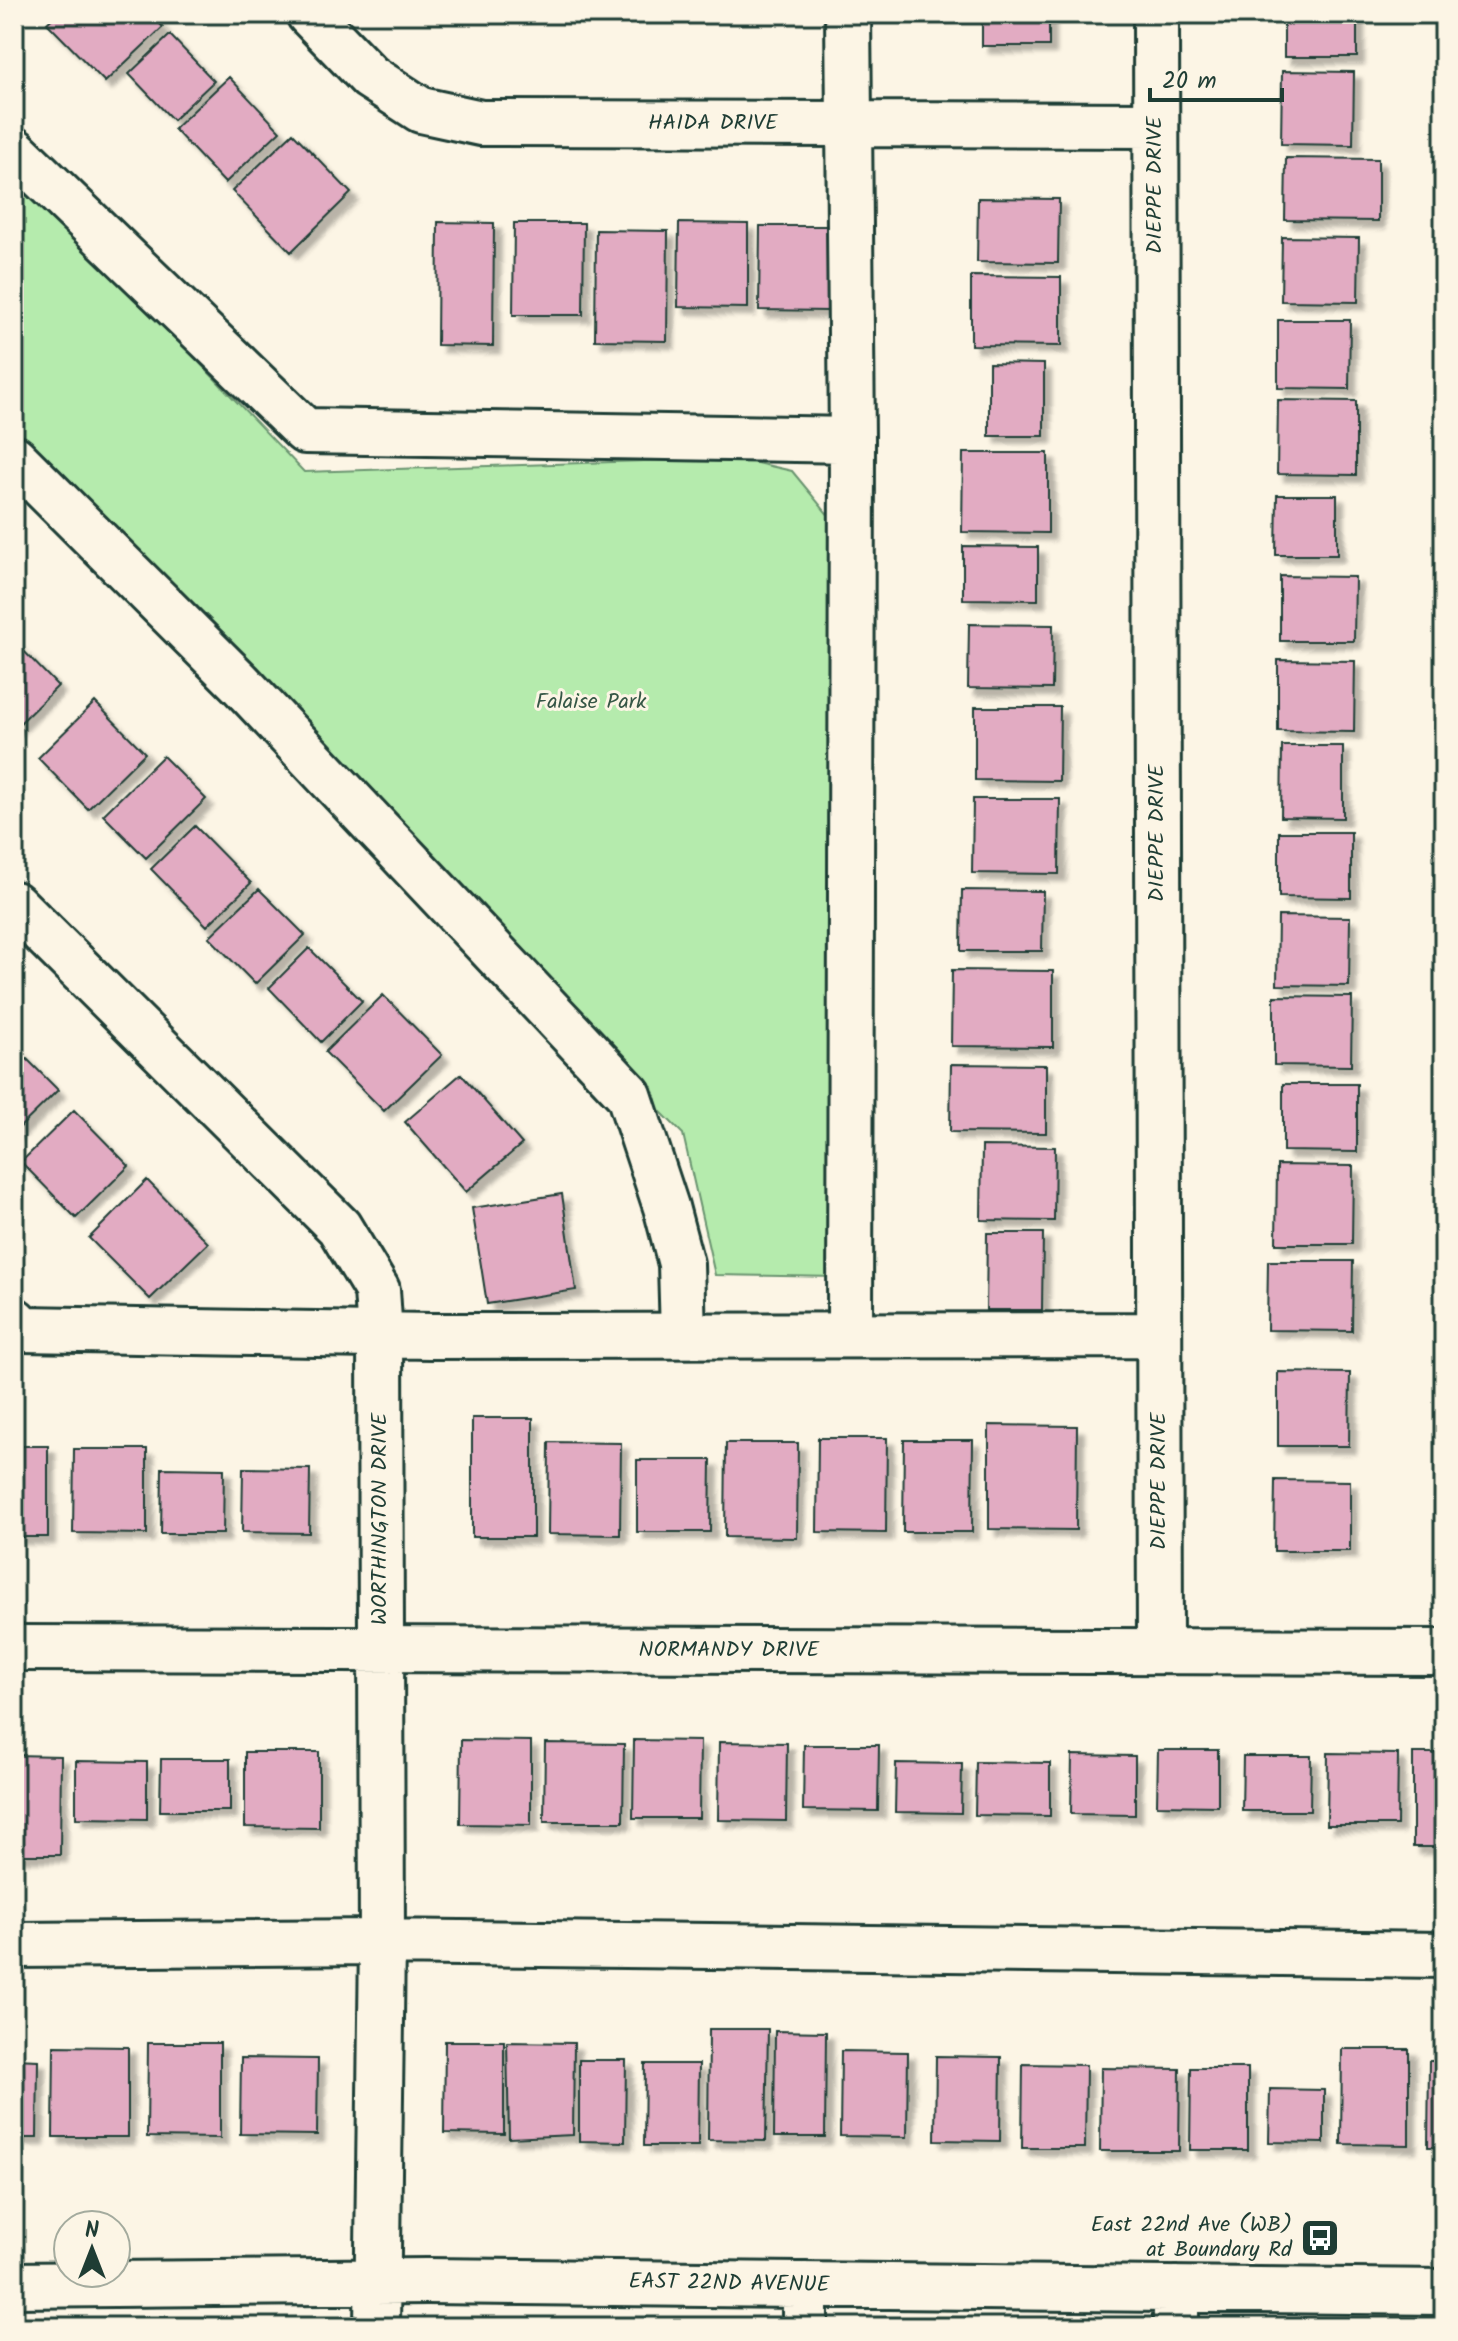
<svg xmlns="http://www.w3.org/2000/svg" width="1458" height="2341" viewBox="0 0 1458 2341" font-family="Kalam,sans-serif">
<defs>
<filter id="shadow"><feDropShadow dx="7" dy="7" stdDeviation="2" flood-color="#0004"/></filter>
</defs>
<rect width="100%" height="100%" fill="#fcf5e5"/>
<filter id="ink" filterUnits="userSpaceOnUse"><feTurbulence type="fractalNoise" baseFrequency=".0125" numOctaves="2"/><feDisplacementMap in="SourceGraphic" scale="16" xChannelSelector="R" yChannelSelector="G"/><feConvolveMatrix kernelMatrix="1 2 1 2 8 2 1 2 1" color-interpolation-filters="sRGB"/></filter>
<g filter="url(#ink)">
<!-- green -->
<path fill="#b5ebad" stroke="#6a9470" stroke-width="2" d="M14,169L304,472L735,458L792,471L830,517L837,1277L715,1275L683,1134L14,463Z"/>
<!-- building -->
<path fill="#e2abc2" stroke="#1f3d34" stroke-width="2" filter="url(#shadow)" d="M57,14H150L163,27L105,82L47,23Z
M982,14H1049V46H982Z
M1284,14H1357V57H1284Z
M170,35L214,81L173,120L129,74Z
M1282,71L1354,72L1353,145L1281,144Z
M229,77L280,131L225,183L174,129Z
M293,133L351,193L291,252L232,191Z
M1286,158L1378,159V221L1285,220Z
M978,198L1059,199L1058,263L977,262Z
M438,222L494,223L493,346L437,345Z
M514,223H584L583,315H513Z
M679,223L748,224V308L678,307Z
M760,226H829L828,311L759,310Z
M596,230L668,231L667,341L595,340Z
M1282,237L1359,238L1358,302L1281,301Z
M971,276L1061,277V346L971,345Z
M1278,320H1350L1349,389L1278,388Z
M989,363L1044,364V436H989Z
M1278,400L1356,401V475L1277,474Z
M963,453H1048V533L962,532Z
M1277,495H1337V555H1276Z
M963,546L1038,547V600L963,599Z
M1280,576L1355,577L1354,641H1280Z
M969,624L1053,625L1052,689L968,688Z
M14,641L58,686L14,729Z
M1278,660L1355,661L1354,732L1278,731Z
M95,702L145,753L88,809L38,758Z
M975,707H1060L1059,781L975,780Z
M1282,746H1343V818L1281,817Z
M163,756L206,799L146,858L103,815Z
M973,799H1060L1059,874L972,873Z
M195,826L251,883L207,926L151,869Z
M1279,832H1351V898L1279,897Z
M259,889L305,935L255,984L209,937Z
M962,890L1043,891L1042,951H961Z
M1278,916L1350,917L1349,986L1277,985Z
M309,948L362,1001L321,1042L269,988Z
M952,970L1053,971V1047L951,1046Z
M383,995L442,1055L384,1111L325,1052Z
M1274,996L1352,997L1351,1066L1274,1065Z
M14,1046L58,1090L14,1133Z
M951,1064L1046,1065V1133L950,1132Z
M461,1074L522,1144L466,1192L405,1122Z
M1283,1084H1357V1152L1283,1151Z
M74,1110L129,1166L76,1218L21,1162Z
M982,1146L1055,1147L1054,1221L981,1220Z
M1277,1165L1353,1166L1352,1244H1276Z
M147,1180L208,1243L150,1299L89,1238Z
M562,1194L576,1290L487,1304L472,1208Z
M987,1233H1043L1042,1310H986Z
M1268,1261H1353L1352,1331L1267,1330Z
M1278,1372L1350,1373L1349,1446H1278Z
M472,1418H533V1537H472Z
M989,1425L1077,1426L1076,1530L989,1529Z
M818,1438H887L886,1533L817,1532Z
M904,1440H973L972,1532H903Z
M549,1442L621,1443L620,1535L548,1534Z
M726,1443H798L797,1538L725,1537Z
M14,1446H48V1537H14Z
M74,1449H147V1534L73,1533Z
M637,1460H711L710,1532H637Z
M162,1468L224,1469L223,1534H161Z
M243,1468L310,1469L309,1533L242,1532Z
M1275,1480L1350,1481V1551H1274Z
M461,1740L531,1741V1825L460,1824Z
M634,1740L700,1741L699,1818H633Z
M719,1742L787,1743L786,1821L718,1820Z
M545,1743L624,1744L623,1822H544Z
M804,1745H879L878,1811L803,1810Z
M1158,1750H1218V1806L1157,1805Z
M245,1752H319V1828L245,1827Z
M1328,1753L1398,1754L1397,1825H1327Z
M1413,1753H1444V1847H1413Z
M14,1755L61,1756L60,1855H14Z
M1072,1755L1135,1756V1815L1071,1814Z
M1243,1756H1311L1310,1811H1242Z
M161,1759H230V1811H160Z
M76,1761L147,1762V1819L76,1818Z
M976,1762L1050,1763V1816L975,1815Z
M896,1763L962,1764L961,1813L895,1812Z
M709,2029H768L766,2141L708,2140Z
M775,2031L826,2032L825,2137H774Z
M445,2041H504V2134L444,2133Z
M507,2042L574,2043L573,2135L509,2138Z
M148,2043H220V2138L147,2137Z
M54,2046L128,2047V2137H53Z
M1342,2049H1409V2145L1341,2144Z
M841,2051L908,2052L907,2137L840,2136Z
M936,2056L1001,2057L1000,2141L935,2140Z
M241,2058L318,2059L317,2135L240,2134Z
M14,2059L38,2060L37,2138H14Z
M579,2060H626L625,2142L579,2141Z
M1429,2061H1444V2147H1428Z
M645,2064H699L698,2146H644Z
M1023,2064L1086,2065L1085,2148H1022Z
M1101,2068L1180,2069L1179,2151H1100Z
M1191,2068H1248V2150H1190Z
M1270,2089L1324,2090V2143L1269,2142Z"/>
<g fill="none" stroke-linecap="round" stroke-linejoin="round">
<!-- minor casing -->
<g stroke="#1f3d34" stroke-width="50">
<path id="minor" d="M309,14L370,77L421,110L481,123L1155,125
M1156,14L1160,1651
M14,150L305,431L852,440L848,14
M14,458L240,683L629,1095L666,1207L681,1264L683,1335
M14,904L339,1227L377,1290L380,1335L382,1942L377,2327
M14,1320L23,1329L430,1336L1158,1335
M850,1335L852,440
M14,1648L1444,1652
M14,1945L382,1942L1444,1955
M14,2285L427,2281L1444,2292
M805,2327V2285
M1176,2327V2289"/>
</g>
<!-- minor -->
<use href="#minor" stroke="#fcf5e5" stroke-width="44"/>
</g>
</g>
<!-- icons -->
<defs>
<g id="bus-square" transform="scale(2)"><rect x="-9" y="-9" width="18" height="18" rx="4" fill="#1f3d34" stroke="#fcf5e5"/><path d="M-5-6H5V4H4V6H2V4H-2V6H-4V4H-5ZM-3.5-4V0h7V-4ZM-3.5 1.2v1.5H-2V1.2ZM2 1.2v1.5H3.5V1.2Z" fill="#fff"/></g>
</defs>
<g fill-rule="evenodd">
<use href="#bus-square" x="1320" y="2238"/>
</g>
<g text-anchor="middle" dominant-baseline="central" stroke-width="6" stroke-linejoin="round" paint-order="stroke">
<!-- street labels -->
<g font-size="22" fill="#1f3d34" stroke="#fcf5e5">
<text x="713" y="123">HAIDA DRIVE</text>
<text transform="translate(1155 185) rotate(-90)">DIEPPE DRIVE</text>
<text transform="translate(1157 833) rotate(-90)">DIEPPE DRIVE</text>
<text transform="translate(1159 1481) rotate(-90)">DIEPPE DRIVE</text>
<text transform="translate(380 1519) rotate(-90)">WORTHINGTON DRIVE</text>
<text x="729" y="1650">NORMANDY DRIVE</text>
<text transform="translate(729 2284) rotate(1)">EAST 22ND AVENUE</text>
</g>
<!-- park labels -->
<g font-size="22" fill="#365746" stroke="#fcf5e5">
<text x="591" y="702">Falaise Park</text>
</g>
<!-- poi labels -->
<g font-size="22" fill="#1f3d34" stroke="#fcf5e5" text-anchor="end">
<text x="1292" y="2225">East 22nd Ave (WB)<tspan x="1292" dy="25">at Boundary Rd</tspan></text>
</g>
</g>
<!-- margin -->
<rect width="1458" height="2341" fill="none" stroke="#fcf5e5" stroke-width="48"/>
<rect x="24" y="24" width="1410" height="2293" fill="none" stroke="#1f3d34" stroke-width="3" filter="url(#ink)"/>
<!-- north arrow -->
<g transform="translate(92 2249)"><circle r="38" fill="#fcf5e5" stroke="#a4ab9e" stroke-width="2"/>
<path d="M0-6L14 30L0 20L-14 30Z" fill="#1f3d34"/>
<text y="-12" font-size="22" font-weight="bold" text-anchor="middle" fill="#1f3d34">N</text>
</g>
<!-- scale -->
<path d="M1150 88v12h132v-12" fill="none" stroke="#1f3d34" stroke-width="4"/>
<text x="1162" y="88" font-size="24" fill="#1f3d34" stroke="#fcf5e5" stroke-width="6" paint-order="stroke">20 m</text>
</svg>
